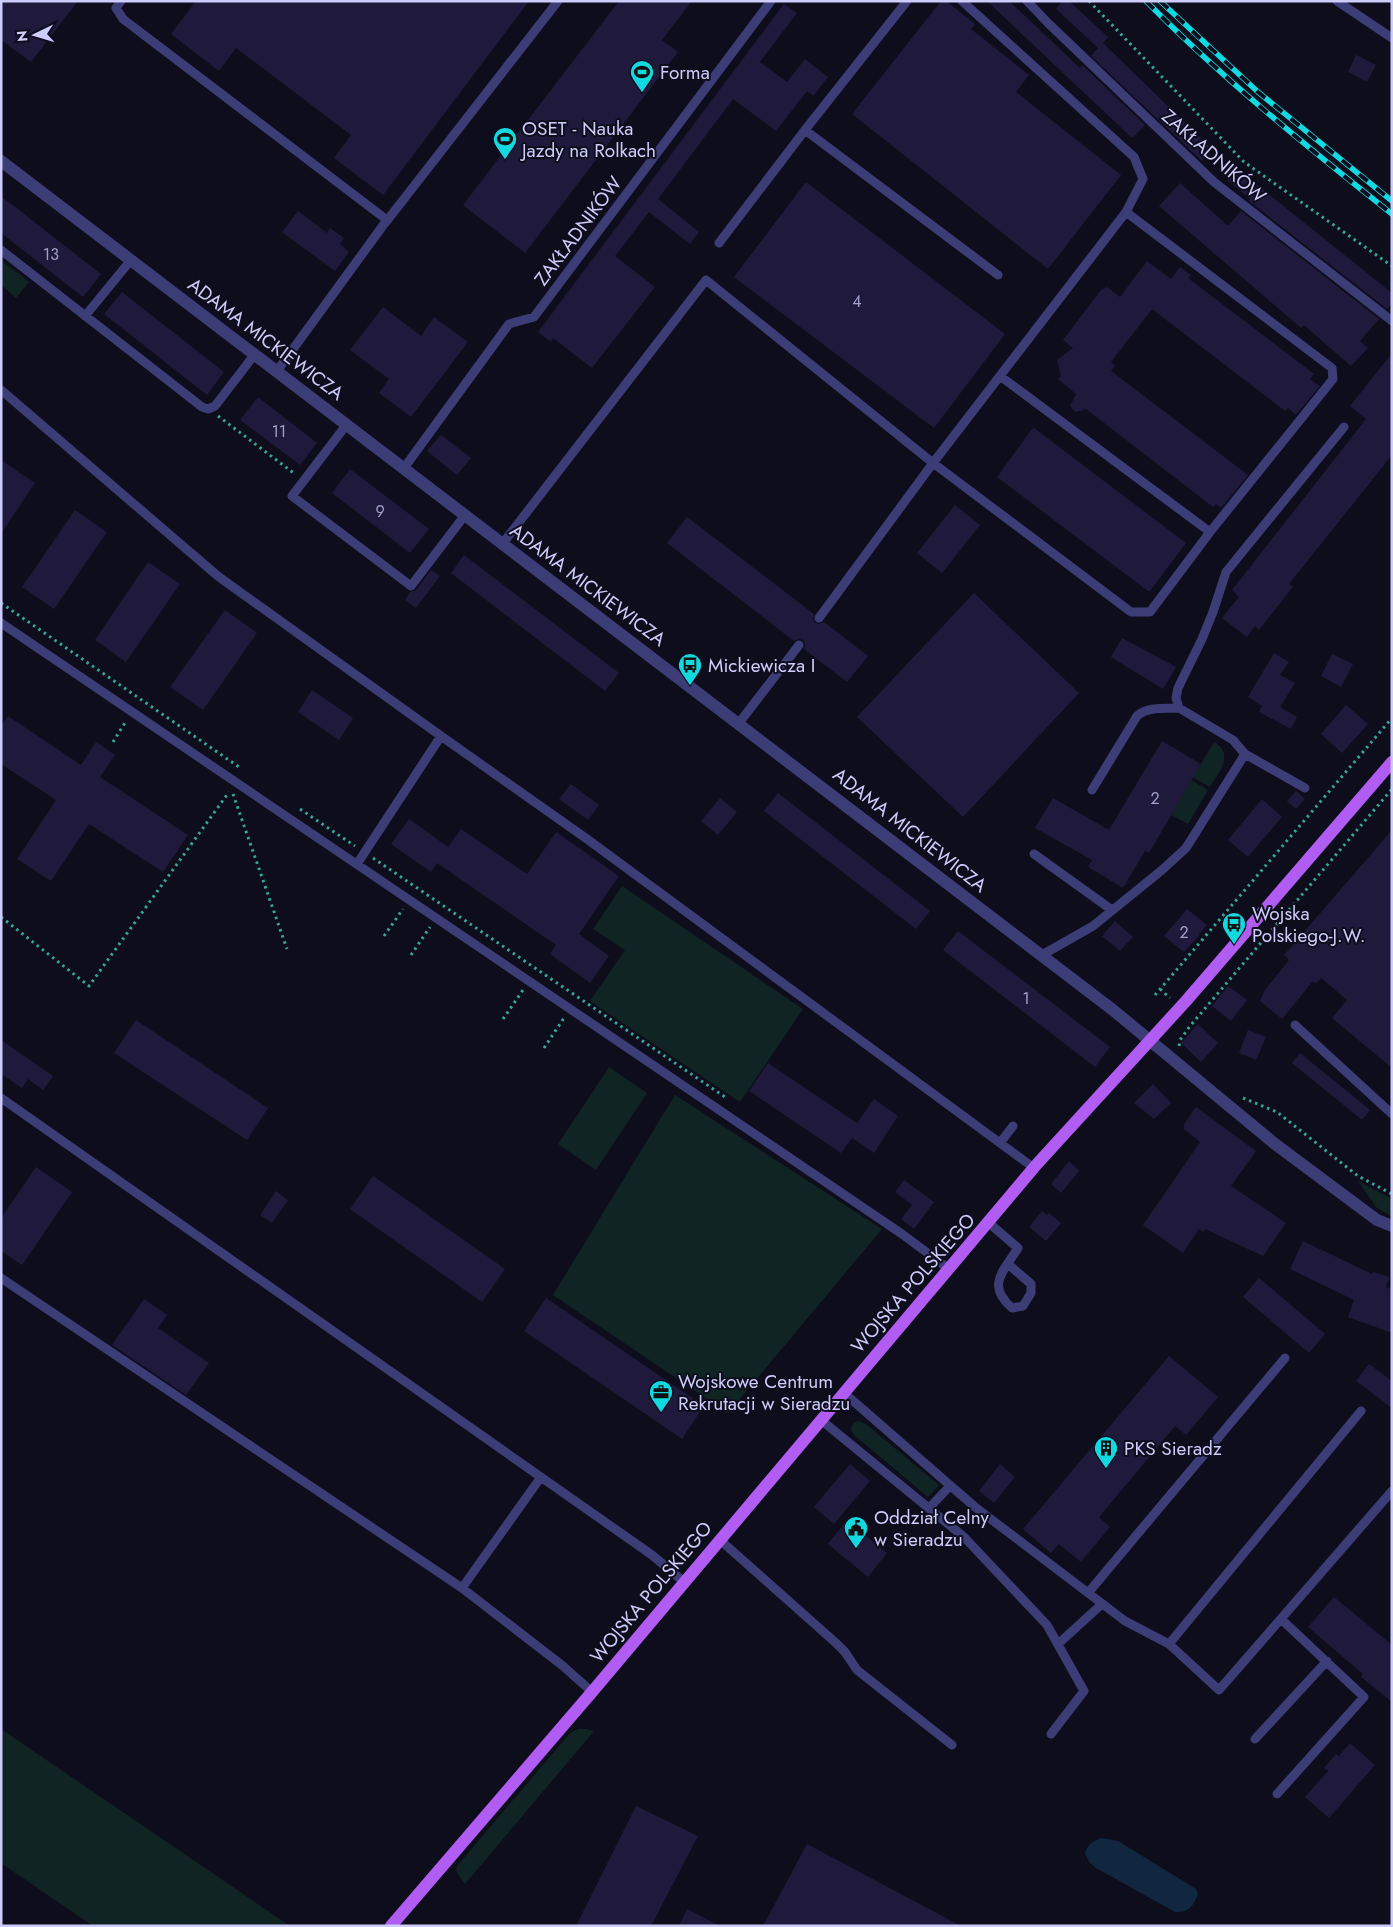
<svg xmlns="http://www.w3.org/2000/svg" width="1393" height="1927" viewBox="0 0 1393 1927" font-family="Jost,sans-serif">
<rect width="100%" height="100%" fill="#0e0d1c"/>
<!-- green -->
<path fill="#102523" d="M1,260L29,282L16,298L1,285Z
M1214,742C1235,754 1219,772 1210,787L1193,777Z
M1191,780L1208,790L1188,824L1171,815Z
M622,886L803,1009L740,1102L590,1001L625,950L593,929Z
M609,1067L647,1093L596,1170L558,1144Z
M675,1095L882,1229L728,1413L553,1295Z
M1358,1181L1392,1199V1217L1376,1207Z
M858,1421L866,1424L939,1485L928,1497L854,1435L851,1429L853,1423Z
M1,1729L290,1926H93L1,1863Z
M579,1729H586L594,1731L465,1884L456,1871L457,1866L571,1732Z"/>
<!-- water -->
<path fill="#112740" d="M1102,1838L1118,1841L1196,1889L1198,1894C1193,1906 1189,1913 1175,1912L1096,1868L1089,1862L1085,1853C1088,1844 1093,1841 1102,1838Z"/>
<!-- building -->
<path fill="#1f1a3b" d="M1,1H78L31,62L1,40Z
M196,1H529L383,195L334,158L351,135L236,48L219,71L171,34Z
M619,1H692L662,40L678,52L525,253L463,205Z
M941,1H946L975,24L971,29L1029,75L1016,92L1121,175L1048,269L852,114Z
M987,1H1009L1080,68L1082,65L1145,125L1132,138Z
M1062,1H1069L1108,37L1099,48L1103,43L1213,150L1202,161L1091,56L1098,48L1056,9Z
M784,4L797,13L760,62L787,82L805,59L828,77L813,96L807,91L776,131L733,99L658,199L699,232L690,244L649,212L615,256L655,287L592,368L553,338L551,342L538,332Z
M1356,55L1376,65L1367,82L1348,72Z
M1236,168L1392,293V304L1387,309L1249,201L1250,199L1227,180Z
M806,182L1005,334L934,428L734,277Z
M1180,183L1228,226L1241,211L1379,319L1360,341L1368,348L1351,366L1304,325L1301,328L1159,206Z
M1,196L101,274L83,297L1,233Z
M298,211L327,233L330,228L344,238L340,244L349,252L335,271L282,232Z
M1147,261L1171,279L1180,267L1191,275L1188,278L1314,374L1310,379L1320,386L1296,415L1288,408L1285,411L1152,309L1111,362L1115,366L1111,371L1248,475L1221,508L1216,504L1213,507L1086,409L1076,412L1070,406L1076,394L1058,379L1061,376L1057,360L1073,348L1063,340L1101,290L1107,287L1120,297Z
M122,292L224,372L207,395L104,314Z
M383,307L421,336L434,317L468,342L411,417L379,393L389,379L350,350Z
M1392,353V455L1289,584L1293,587L1259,630L1255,626L1247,637L1222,618L1239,597L1232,590L1366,419L1350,406Z
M258,397L317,443L300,465L240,420Z
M1034,428L1186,543L1150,591H1148L997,477L1032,429Z
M441,435L471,458L457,475L427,451Z
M1,460L35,483L1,534Z
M350,469L429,529L410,553L332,493Z
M955,505L980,525L942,573L917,553Z
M75,510L107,532L54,609L22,587Z
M687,517L814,614L813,618L815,623L819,624L824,622L868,656L847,682L804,649L805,645L803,640L799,639L794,641L667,543Z
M464,555L619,673L605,691L451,573Z
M148,562L180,584L126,662L95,640Z
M431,570L440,576L416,608L405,600L410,592L416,590Z
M974,593L1079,693L963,817L857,717Z
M225,610L257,633L203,710L170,687Z
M1122,638L1176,667L1163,689L1111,657Z
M1274,653L1289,662L1280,675L1295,683L1280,707L1297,717L1291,729L1259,712L1262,706L1248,697Z
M1332,654L1353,664L1341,687L1321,676Z
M312,690L353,718L339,740L298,712Z
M1346,705L1368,724L1342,753L1321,734Z
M8,716L81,765L96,742L115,755L100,777L188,835L163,872L89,824L51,881L17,859L56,800L1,764V726Z
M1162,741L1201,764L1149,853L1145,851L1123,888L1088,867L1092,860L1035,828L1053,798L1109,830Z
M571,784L599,805L588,820L559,799Z
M1296,791L1305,799L1296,809L1287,801Z
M778,793L930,911L916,929L764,811Z
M720,798L737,812L718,835L701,821Z
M1262,799L1282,817L1248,857L1228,840Z
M409,819L448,847L461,829L527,874L556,832L619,876L579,934L609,956L590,983L550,954L556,945L437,863L431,872L391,844Z
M1392,830V1068L1332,1018L1347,1000L1321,978L1316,984L1313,981L1282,1019L1260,1001L1265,990L1289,960L1284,955Z
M1187,909L1207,925L1199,934L1200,935L1184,952L1164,936Z
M1115,921L1133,937L1120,951L1102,936Z
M958,931L1110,1047L1095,1067L943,950Z
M1228,986L1247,1000L1231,1021L1212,1006Z
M136,1020L268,1108L247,1140L114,1053Z
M1198,1024L1218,1043L1201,1062L1181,1043Z
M1248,1030L1266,1037L1256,1060L1239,1053Z
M1,1040L53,1076L43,1090L28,1079L22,1088L1,1074Z
M1300,1053L1370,1110L1362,1120L1292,1063Z
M768,1063L857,1123L874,1099L898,1116L874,1153L852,1138L841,1153L749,1091Z
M1153,1084L1171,1103L1154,1119L1134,1103Z
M1196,1107L1256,1151L1231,1186L1286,1223L1263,1256L1205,1229L1203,1232L1199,1229L1183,1253L1143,1225L1200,1142L1184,1129V1124Z
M1069,1161L1079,1171L1061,1193L1051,1184Z
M36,1167L72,1192L22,1265L1,1251V1218Z
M373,1176L505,1269L482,1302L350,1209Z
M904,1180L934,1202L914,1229L901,1219L912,1205L895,1192Z
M276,1191L288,1200L272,1223L260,1215Z
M1042,1211L1047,1215L1049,1213L1061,1223L1046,1241L1029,1227Z
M1303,1241L1372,1274L1373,1272L1390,1277L1386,1287L1392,1289V1333L1348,1317L1354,1300L1290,1269Z
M1259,1278L1325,1334L1309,1353L1243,1297Z
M546,1298L704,1406L682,1439L524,1331Z
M144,1299L167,1315L158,1328L209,1363L186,1395L112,1345Z
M1169,1356L1218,1397L1186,1435L1175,1426L1099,1517L1110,1527L1081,1562L1059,1544L1051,1553L1023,1529Z
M1369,1364L1392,1381V1408L1356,1381Z
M850,1464L870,1481L834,1524L814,1507Z
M1000,1464L1015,1477L994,1503L979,1491Z
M847,1520L887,1553L868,1577L828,1544Z
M1334,1597L1392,1645V1702L1361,1677L1363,1674L1308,1627Z
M1350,1743L1375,1765L1329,1818L1305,1797L1328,1771L1324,1768L1336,1754L1339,1756Z
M636,1806L698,1836L651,1926H576Z
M807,1844L961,1926H763Z
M687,1909L720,1926H679Z"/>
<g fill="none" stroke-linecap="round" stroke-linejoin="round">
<!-- path -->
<path stroke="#36a497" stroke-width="3" stroke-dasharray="2.5 4" stroke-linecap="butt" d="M1089,1L1244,162L1392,266
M218,416L295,474
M1,603L239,767
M113,742L126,721
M233,794L287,949
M300,809L355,846
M373,858L725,1097
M1,917L89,986L229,792
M384,936L403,909
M411,955L430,927
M1160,989L1170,998
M1155,995L1392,718
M503,1019L523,990
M1179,1046L1180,1040L1190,1026L1392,789
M544,1048L564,1018
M1243,1098L1277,1112L1358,1176L1392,1194"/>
<!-- lane -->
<path stroke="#3c3d77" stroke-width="9" d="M121,1L116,8L123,19L387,220L277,371
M962,1L1134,157L1143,179L1126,212
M1027,1L1048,23L1214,182L1392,321
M1337,1L1392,38
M805,130L998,275
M386,222L558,1
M719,243L805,130L907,1
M1,250L202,407L208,409L215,406L255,354
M85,316L131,260
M1000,376L1210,532
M1,390L219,577L441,736L357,864
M347,424L292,496L411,586L465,515
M404,468L509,324L534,317L771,1
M503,543L706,280L933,463L1131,612H1150L1210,532L1333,379L1332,368L1126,212L933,463L819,618
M1,623L902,1234L949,1269
M739,723L799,645
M441,736L587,839L1034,1168
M1245,754L1305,788
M1092,790L1137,716C1148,706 1165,709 1179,708
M1034,854L1112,910
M1042,955L1093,926L1162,870L1186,848L1245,754L1233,740L1179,708L1176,698L1178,688L1202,639L1213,612L1226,572L1344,427
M1295,1025L1392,1114
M1,1098L652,1555L684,1582
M1000,1143L1013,1126
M989,1223L1018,1248C1003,1272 986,1285 1012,1308L1023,1306L1031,1293V1284L1008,1264
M1,1278L462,1588L563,1666L592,1692
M844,1393L975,1507L1125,1621L1169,1644L1361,1411
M821,1420L964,1537L1047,1625L1084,1691L1051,1734
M929,1508L950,1486
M720,1540L836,1643L845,1652L857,1670L952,1745
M462,1588L541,1477
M1088,1593L1285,1358
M1058,1644L1102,1604
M1169,1644L1219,1690L1392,1491
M1255,1739L1327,1661
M1277,1794L1364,1697L1281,1619"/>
<!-- street -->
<path stroke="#3c3d77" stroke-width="12" d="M1,161L1113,1010L1275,1144L1377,1220L1392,1226"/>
<!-- primary -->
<path stroke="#b15cf2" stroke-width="12" d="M391,1926L592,1692L1037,1164L1186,1001L1392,762"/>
<!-- rail casing -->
<g stroke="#12d8e0" stroke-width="5.5">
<path id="rail" d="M1146,1C1222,78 1307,147 1392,214
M1160,1L1258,92L1392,201"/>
</g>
<!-- rail -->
<use href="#rail" stroke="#0e0d1c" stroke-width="4" stroke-dasharray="11" stroke-linecap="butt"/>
</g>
<!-- icons -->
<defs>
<g id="stadium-pin" transform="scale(1.25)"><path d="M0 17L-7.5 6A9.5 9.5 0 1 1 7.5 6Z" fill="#12d8e0" stroke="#0e0d1c"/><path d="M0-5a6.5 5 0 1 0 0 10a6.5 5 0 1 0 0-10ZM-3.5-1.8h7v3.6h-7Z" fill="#111"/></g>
<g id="bus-pin" transform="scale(1.25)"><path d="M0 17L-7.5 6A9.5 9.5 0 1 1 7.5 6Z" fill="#12d8e0" stroke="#0e0d1c"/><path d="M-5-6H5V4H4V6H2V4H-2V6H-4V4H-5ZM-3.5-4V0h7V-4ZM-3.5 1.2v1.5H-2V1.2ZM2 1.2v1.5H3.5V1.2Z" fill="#111"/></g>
<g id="office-pin" transform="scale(1.25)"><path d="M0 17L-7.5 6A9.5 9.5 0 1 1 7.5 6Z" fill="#12d8e0" stroke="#0e0d1c"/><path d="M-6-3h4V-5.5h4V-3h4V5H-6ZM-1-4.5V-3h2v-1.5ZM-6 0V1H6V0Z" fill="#111"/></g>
<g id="building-pin" transform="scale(1.25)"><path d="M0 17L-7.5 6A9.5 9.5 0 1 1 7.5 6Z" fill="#12d8e0" stroke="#0e0d1c"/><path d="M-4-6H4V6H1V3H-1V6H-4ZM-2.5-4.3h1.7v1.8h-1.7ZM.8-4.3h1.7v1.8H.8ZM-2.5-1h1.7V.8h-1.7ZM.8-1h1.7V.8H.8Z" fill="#111"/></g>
<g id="civic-pin" transform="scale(1.25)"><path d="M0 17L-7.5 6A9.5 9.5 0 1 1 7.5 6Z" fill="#12d8e0" stroke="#0e0d1c"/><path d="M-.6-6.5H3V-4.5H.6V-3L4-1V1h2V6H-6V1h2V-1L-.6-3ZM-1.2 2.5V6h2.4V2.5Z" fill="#111"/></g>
</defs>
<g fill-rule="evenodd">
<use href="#stadium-pin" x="642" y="72"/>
<use href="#stadium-pin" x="505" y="139"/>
<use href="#bus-pin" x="690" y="665"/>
<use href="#bus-pin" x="1234" y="924"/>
<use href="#office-pin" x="661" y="1392"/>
<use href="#building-pin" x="1106" y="1448"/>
<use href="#civic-pin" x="856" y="1528"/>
</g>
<g text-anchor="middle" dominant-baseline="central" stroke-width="4" stroke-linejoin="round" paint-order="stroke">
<!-- number labels -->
<g font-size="16" fill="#a2a0cb">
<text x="51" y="254">13</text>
<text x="857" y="301">4</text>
<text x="279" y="431">11</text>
<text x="380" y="511">9</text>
<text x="1155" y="798">2</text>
<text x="1184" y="932">2</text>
<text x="1026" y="998">1</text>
</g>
<!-- poi labels -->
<g font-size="19" fill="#ceccfb" stroke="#0e0d1c" text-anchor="start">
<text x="660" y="72">Forma</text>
<text x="522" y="128">OSET - Nauka<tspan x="522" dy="22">Jazdy na Rolkach</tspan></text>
<text x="708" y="665">Mickiewicza I</text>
<text x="1252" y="913">Wojska<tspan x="1252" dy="22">Polskiego-J.W.</tspan></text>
<text x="678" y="1381">Wojskowe Centrum<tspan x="678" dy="22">Rekrutacji w Sieradzu</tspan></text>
<text x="1124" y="1448">PKS Sieradz</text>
<text x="874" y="1517">Oddział Celny<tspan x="874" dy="22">w Sieradzu</tspan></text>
</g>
<!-- street labels -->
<g font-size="19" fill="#ceccfb" stroke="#0e0d1c">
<text transform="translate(1214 156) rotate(41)">ZAKŁADNIKÓW</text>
<text transform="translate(578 231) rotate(-53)">ZAKŁADNIKÓW</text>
<text transform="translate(266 339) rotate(37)">ADAMA MICKIEWICZA</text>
<text transform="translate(588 585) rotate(37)">ADAMA MICKIEWICZA</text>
<text transform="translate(910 830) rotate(38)">ADAMA MICKIEWICZA</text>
<text transform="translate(913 1283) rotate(-49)">WOJSKA POLSKIEGO</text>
<text transform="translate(651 1592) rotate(-50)">WOJSKA POLSKIEGO</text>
</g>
</g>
<!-- border -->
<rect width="1393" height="1927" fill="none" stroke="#ceccfb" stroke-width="5"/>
<!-- north arrow -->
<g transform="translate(35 35) rotate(265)" stroke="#0e0d1c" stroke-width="4" paint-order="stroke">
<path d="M0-4L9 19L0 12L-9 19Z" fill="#ceccfb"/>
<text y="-8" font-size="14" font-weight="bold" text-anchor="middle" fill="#ceccfb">N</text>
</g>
</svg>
